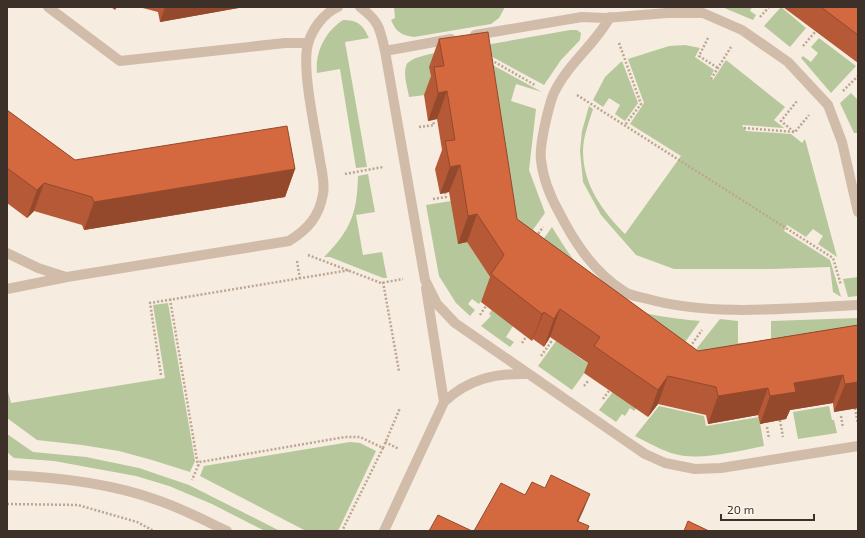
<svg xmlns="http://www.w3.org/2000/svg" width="865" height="538" viewBox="0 0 865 538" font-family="'Exo 2',sans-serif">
<rect width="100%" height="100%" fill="#f6ecdf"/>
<!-- green -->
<path fill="#b7c79c" d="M394,7H505L499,18L491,24L414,37C401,35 396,32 391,20L395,18Z
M722,7H752L750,11L756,15L753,20Z
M781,7L806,28L790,47L764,26Z
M343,20C358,20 363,25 369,38L345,42L367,167L356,168L340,69L317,73C315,51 326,31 343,20Z
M570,30H577L581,33L580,40L561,60L544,85L474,47Z
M819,38L856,66L831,93L801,58L803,56L811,62L818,53L811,47Z
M685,45L700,48L695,57L714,70L710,78L713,80L726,60L785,107L774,120L784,128L742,125L746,131L791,134L802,143L805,139L837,257L818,244L823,236L813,229L806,237L787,225L784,231L830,260L841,297L833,292L830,267L772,269H674L636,255L601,215L583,182L580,151L582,131L589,106L593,109C589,122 583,137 583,151C583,185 603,212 625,234L681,156L630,124L644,103L628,59L669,46Z
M463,49L542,92L516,84L511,101L536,109L529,170L545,213L532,231L505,236L433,94L409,97C408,89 403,75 406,66C409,54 452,51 463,49Z
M622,61L638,103L625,121L615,114L620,105L609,98L603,107L593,100L605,77Z
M851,93L857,99H858V133H854L840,103Z
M368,174L375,212L356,215L363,255L382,252L387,278H383L330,257H324C351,230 357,213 358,176Z
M451,201L467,242L494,283L479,304L472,299L468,304L475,310L470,316L456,303L439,276L426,205Z
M552,227C570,257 592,289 624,306C642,315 679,319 700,321L676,355L533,254Z
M858,277V296L848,297L843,279Z
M499,299L513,326L506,337L514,342L510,347L481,326L491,316L489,314Z
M168,303L195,461L190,472L152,460L119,451L82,445L37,440L7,418V388L11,403L165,378L153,305Z
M858,318V339L699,366L697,348L720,319L738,321V343H771V321Z
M556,341L590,365L572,390L538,366Z
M618,385L641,402L634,411L630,408L625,416L622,414L616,422L599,410Z
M659,406L704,416L706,426L759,417L764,446C737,451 698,462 671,453C659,449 647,442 635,436Z
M829,406L832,420H834L837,433L798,439L793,412Z
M7,434L33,452L86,457L139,468L189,485L280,531H265L212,504L169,486L136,476L54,461L14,458L7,452Z
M350,442L360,443L376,451L338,531H306L200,476L204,466Z"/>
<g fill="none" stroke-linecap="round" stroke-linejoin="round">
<!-- path -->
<path stroke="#bca692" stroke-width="2.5" stroke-dasharray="2 2" stroke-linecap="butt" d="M760,17L769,7
M708,38L699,56L718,68
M619,43L641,104L625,125
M803,46L816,31
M491,60L535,85
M711,79L731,47
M843,91L858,76
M577,95L833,258L841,285
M419,127L434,125L433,120
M744,128L795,132L809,115
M794,132L781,121L797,101
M345,174L383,167
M433,199L446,197L445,193
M536,237L543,227
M308,255L381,283L403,279
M297,261L300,279
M383,282L399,371
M170,299L198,466L192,480
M480,315L486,306
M522,343L526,337
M690,347L702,330
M541,356L551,342L548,341
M161,375L150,303L350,270
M584,386L588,381
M603,399L611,388
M855,408L858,424
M841,416L843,428
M780,420L783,437
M767,427L769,439
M385,442L399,449
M383,448L400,408
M198,466L200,462L345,437H360L383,448L342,531
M7,504L78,505L137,522L154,531"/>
<!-- minor -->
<path stroke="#d0bca9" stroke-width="10" d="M48,7L120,61L285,43H308
M360,7C379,21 380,28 385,51L451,39
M610,17C594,46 567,64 553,95C548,109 539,146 541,160C543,179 551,198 560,214C576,245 595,273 625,292C631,296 641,297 648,299C712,317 792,308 858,305
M475,35L582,17L605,18L667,13H703L742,30L788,62L828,105L842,142L858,212
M385,51L425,280L437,304L455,323L623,439L645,454L665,463L695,469L721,468L858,446
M7,253L38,268L66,277
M7,289L67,277L289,241C308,229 319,217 323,194C325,184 322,171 320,161C316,133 301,68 308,44C312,29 324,13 338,7
M444,402C468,379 495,373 528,374
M7,475C57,477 110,483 157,500C181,508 204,520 227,531
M384,531L444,402L426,288"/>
</g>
<!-- wall -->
<path fill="#b65936" d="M111,7H117L115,10Z
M139,7H244L160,22L158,12Z
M783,7H858V63Z
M439,39L517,219L698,351L858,325V408L834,412L833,403L790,410L786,419L760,424L758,415L708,424L706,415L658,404L648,417L584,373L588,363L550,337L544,347L533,339L532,341L481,302L490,277L467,242L458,244L449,192L440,194L435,169L442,150L437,119L428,121L424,95L431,76L429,67Z
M7,110L75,160L295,169L285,197L84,230L82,225L34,211L27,218L7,203Z"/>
<!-- shaded-wall -->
<path fill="#94492c" d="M165,7H244L160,22Z
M447,91L437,119L428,121L438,93Z
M460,165L449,192L440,194L450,167Z
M295,169L285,197L84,230L94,202Z
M44,183L34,211L27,218L37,190Z
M477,214L467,242L458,244L468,216Z
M560,309L550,337L544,347L554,319Z
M544,312L533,339L532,341L542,314Z
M843,375L833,403L790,410L786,419L760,424L770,396L794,383Z
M668,376L658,404L648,417L658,390Z
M858,382V408L834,412L845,384Z
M768,388L758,415L708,424L718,396Z
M590,494L584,509L574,531L577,521Z"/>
<!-- building -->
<path fill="#d4683f" stroke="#94492c" d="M821,7H858V35Z
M488,32L517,219L698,351L858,325V382L845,384L843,375L794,383L796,392L770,396L768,388L718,396L716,387L668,376L658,390L594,346L600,337L560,309L554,319L544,312L542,314L491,274L504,255L477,214L468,216L460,165L450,167L445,141L455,140L447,91L438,93L434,67L444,66L439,39Z
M7,110L75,160L287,126L295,169L94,202L92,197L44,183L37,190L7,168Z
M551,475L590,494L577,521L589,526L587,531H474L501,483L525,495L532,482L545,488Z
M438,515L472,531H429Z
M688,521L709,531H684Z"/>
<!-- border -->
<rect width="865" height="538" fill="none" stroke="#3c3029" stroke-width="16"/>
<!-- scale -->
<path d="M721 514v6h93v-6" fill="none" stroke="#3c3029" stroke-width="2"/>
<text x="727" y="514" font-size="12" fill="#3c3029" stroke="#fcf5ec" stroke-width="3" paint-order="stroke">20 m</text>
</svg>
